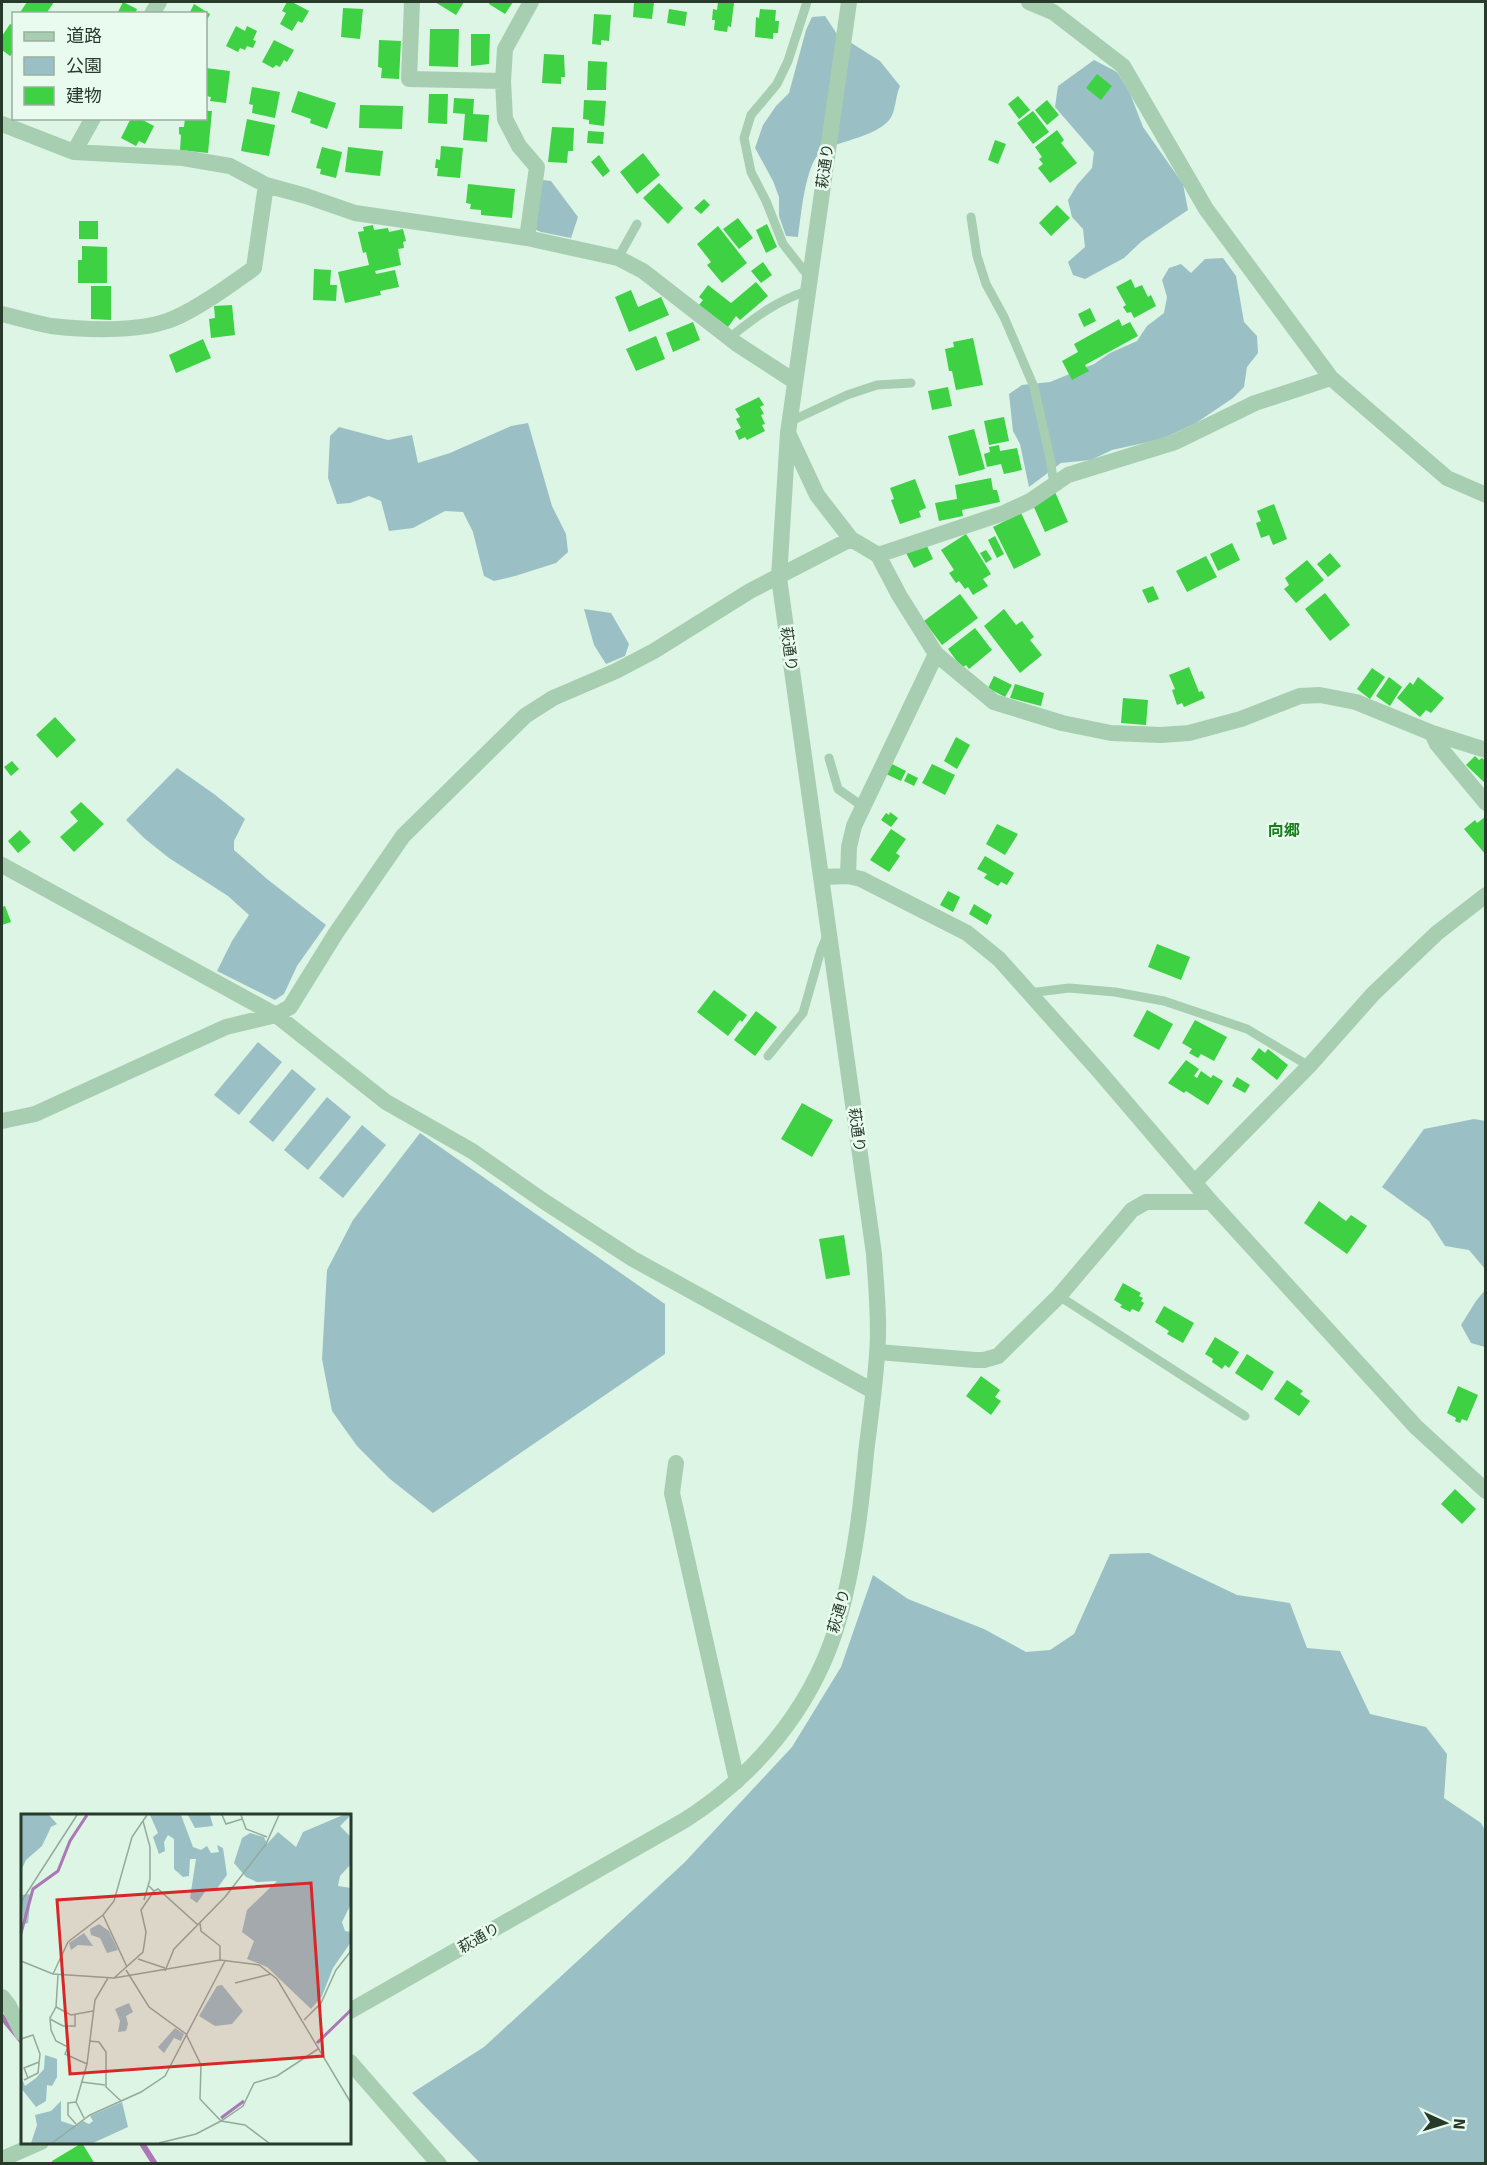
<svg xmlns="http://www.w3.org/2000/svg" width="1487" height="2165" viewBox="0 0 1487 2165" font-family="Signika,'Noto Sans JP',sans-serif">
<rect width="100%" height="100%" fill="#dcf5e4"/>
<!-- green -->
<path fill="#9ac0c5" d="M825,16L837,34L880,61L900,86C896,95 896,104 893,113C886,136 838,140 821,152C805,164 801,217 798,237L786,236L779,216V197L773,181L755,148L763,125L776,106L789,93L806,30L812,17Z
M1094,60L1117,72L1130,93L1143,127L1183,184L1188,210L1142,241L1124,258L1085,279L1073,275L1068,262L1085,247L1083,229L1072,217L1068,200L1077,185L1092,168L1094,152L1055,107L1058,86Z
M543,180L551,181L578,217L571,238L541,232L534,229Z
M1223,258L1236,276L1244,322L1257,336L1258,353L1247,367L1244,387L1233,398L1196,423L1162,439L1112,450L1091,460L1061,463L1029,487L1020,444L1013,431L1009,394L1022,385L1050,382L1094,364L1110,353L1137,341L1147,326L1164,313L1167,297L1162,280L1169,268L1181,264L1191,273L1205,259Z
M528,423L552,506L566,534L568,552L556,563L515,576L494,581L484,576L473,532L463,512L445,511L413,528L389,531L381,501L369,496L350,503L337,504L328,478L330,436L339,427L388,440L412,435L418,463L450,453L511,426Z
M584,609L611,613L629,644L625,656L606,664L594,645Z
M177,768L214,794L245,819L234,841V850L267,879L326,925L297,966L284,994L275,1000L217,971L232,941L249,915L228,896L169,858L144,838L126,820Z
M258,1042L282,1062L239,1115L214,1095Z
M292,1069L316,1089L273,1142L249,1122Z
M327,1097L351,1117L308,1170L284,1150Z
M1474,1119L1485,1121V1269L1469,1250L1445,1246L1429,1221L1382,1187L1424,1129Z
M362,1125L386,1145L343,1198L319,1178Z
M420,1133L665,1304V1354L433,1513L390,1479L357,1446L332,1411L322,1359L327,1270L353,1220Z
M1485,1290V1347L1471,1343L1461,1325L1476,1301Z
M1149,1553L1237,1595L1290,1603L1307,1648L1340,1651L1370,1714L1426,1727L1447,1754L1444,1798L1481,1823L1485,1830V2163H480L412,2093L484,2047L684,1863L792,1747L841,1667L873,1575L908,1599L984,1629L1026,1652L1050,1650L1074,1634L1110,1554Z"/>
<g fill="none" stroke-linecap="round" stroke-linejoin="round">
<!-- stream -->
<path stroke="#ab78b5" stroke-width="6" d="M2,2017L22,2041
M141,2142L155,2164"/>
</g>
<!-- building -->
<path fill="#3dd143" d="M27,2H54L46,14H19Z
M123,2L137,9L135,14H117Z
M287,2H292L309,11L302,23L298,21L292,31L280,24L286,13L282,11Z
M435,2H464L456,15Z
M490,2H513L505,14L489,4Z
M634,2H654L652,19L633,17Z
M718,2L734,3L731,27L728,26L727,32L714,30L715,20H712L713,9L717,10Z
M194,4L210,14L206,22V14H189Z
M343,8L363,9L360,39L341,37Z
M669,9L687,12L685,26L667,23Z
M760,9L776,10L775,21H779L778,33H773V39L755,37L756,17L759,18Z
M594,14L611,15L609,41L601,40V45L592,44Z
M10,24L14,26V52L10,56L2,50V36Z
M236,26L245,31L247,26L257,31L253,40L256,41L253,48L247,46L245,50L240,48L238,52L226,46Z
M430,29H459L458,67L429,66Z
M471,34H490L489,64L471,66Z
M274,40L294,50L287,62L284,60L280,67L276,65L273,68L262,62Z
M379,40L401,41L399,79L381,78L382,68L378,67Z
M544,54L564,55L565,77H561V84L542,83Z
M588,61L607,62L606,90H587Z
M206,68L230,71L226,103L210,101L211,97L206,96Z
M1097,74L1112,86L1101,100L1086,88Z
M252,87L280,92L275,118L252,113L253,105L249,104Z
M298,91L336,103L327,129L310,123L311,119L291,112Z
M429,94H448L447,124L428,123Z
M1018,96L1030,110L1019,119L1008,104Z
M454,98L474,99L473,114L489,115L487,142L463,140L465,114L453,113Z
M584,100L606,101L604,126L589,124V120L583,119Z
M1047,100L1059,115L1047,125L1035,110Z
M360,105L403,106L402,129L359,128Z
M206,111H212L208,153L180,150L181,135L179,134V127H184L185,118H206Z
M1033,111L1049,132L1033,144L1017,123Z
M131,118H139L154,126L145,144L139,141L136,146L121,138Z
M247,119L275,125L269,156L241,151Z
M552,127L574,128L573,151H568L567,163L548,162Z
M1057,130L1064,140L1061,143L1077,163L1050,183L1038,168L1043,164L1039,159L1042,157L1035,147Z
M588,131L604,132L603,144L587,143Z
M995,140L1006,144L998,164L988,160Z
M441,146L463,148L460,178L437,176L438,168H435L436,159L440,160Z
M322,147L342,152L336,178L320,174L321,169L316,168Z
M348,147L383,151L380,176L345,172Z
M643,153L660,175L637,194L620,172Z
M599,155L610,171L603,177L591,162Z
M659,183L683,208L668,224L643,198Z
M468,184L515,189L512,218L481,215V210L470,209L471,204L466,203Z
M704,199L710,205L701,214L694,208Z
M1057,205L1070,218L1051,236L1039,223Z
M738,218L753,238L739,249L723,229Z
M79,221H98V239H79Z
M767,224L777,247L766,253L756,230Z
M373,225L374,230L388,228L389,232L403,229L406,241L403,242L404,248L398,249L401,265L375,271L376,274L395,270L399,287L380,291L381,295L345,303L338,272L369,265L366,252L363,253L358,232L364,231L363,227Z
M718,226L747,263L722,283L707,265L711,262L697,244Z
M82,246L107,247V283H78V260H82Z
M763,262L772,275L761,283L751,271Z
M314,269L331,270L330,285H337L336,301L313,300Z
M1131,279L1135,288L1142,285L1148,297L1151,295L1156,306L1134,318L1131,312L1127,313L1123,307L1126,305L1116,287Z
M756,282L768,296L740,320L736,316L728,327L699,305L703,300L699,297L708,285L731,303Z
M91,286H111V320L91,319Z
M631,290L638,307L661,297L669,315L629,332L615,297Z
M232,305L235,335L211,338L209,319L215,318L214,306Z
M1090,308L1096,321L1084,327L1078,314Z
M1119,319L1122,326L1130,322L1138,336L1085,365L1089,371L1072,380L1062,361L1078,352L1074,344Z
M693,322L700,340L673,352L666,333Z
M656,336L665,359L636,371L626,349Z
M973,338L983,385L956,390L952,371H949L945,349L954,347L953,342Z
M203,339L211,358L176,373L169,355Z
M948,387L952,406L932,410L928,391Z
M759,397L764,405L760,407L764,414L761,415L765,424L762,425L765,431L747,440L745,437L739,440L735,431L741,428L736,419L740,417L735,409Z
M1004,417L1009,441L989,445L984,421Z
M974,429L985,469L959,476L948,436Z
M999,445L1000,451L1017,448L1022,470L1004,474L1001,464L987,467L984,454L990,452L989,447Z
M991,478L993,490H997L1000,502L962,510L963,516L939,521L935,503L957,499L955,485Z
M915,479L926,508L919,511L921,517L900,524L891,500L894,499L890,488Z
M1055,492L1068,522L1045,532L1033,505Z
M1274,504L1287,539L1273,545L1269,535L1261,538L1256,523L1261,521L1257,511Z
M1021,513L1041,555L1014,569L993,527Z
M966,534L991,574L983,579L988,586L973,595L968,587L965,589L959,581L956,583L949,573L954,570L941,550Z
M995,536L1004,554L997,558L988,540Z
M1232,543L1240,560L1218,571L1210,554Z
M926,544L933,559L914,568L906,553Z
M986,550L992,559L986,563L980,553Z
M1330,553L1341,566L1328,577L1317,564Z
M1206,556L1217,577L1187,592L1176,571Z
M1307,560L1324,580L1296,603L1284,589L1289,585L1285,578Z
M1153,586L1159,599L1148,603L1142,590Z
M1325,593L1350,625L1330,641L1305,609Z
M960,594L978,618L942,645L924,621Z
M1004,609L1016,625L1022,621L1034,637L1030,640L1042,655L1020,673L984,626Z
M975,628L992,650L969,669L966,665L962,668L948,649Z
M1189,667L1199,692L1202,691L1205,698L1184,707L1182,703L1177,705L1172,690L1175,689L1169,675Z
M1372,668L1385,677L1370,699L1357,689Z
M994,676L1012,685L1005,697L988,688Z
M1389,677L1402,687L1390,706L1376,696Z
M1418,677L1444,698L1431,713L1426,710L1420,717L1397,698L1410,682L1413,685Z
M1015,684L1044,693L1041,706L1010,698Z
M1123,698L1148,700L1146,725L1121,723Z
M55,717L76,740L57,758L36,735Z
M956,737L970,745L957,769L944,761Z
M1475,756L1479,760L1482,758L1486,761V784L1466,765Z
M12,761L19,769L11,776L4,767Z
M892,764L906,771L901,781L886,774Z
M932,764L955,775L945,795L922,783Z
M908,773L918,778L914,786L904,781Z
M81,802L104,824L74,852L60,837L78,821L70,812Z
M890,812L898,818L891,827L881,820L886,813L889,815Z
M1485,817L1486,818V855L1464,829L1475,820L1477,823Z
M997,824L1018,834L1005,855L986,844Z
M891,829L906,839L896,853L900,856L889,872L870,860Z
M20,830L31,842L18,853L8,841Z
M985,856L1014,873L1007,885L1001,882L998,886L984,878L987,874L977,869Z
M948,891L960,897L953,912L940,905Z
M974,904L992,915L987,925L969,914Z
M5,906L11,922L2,925V907Z
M1157,944L1190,957L1181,980L1148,967Z
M714,990L747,1015L742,1022L740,1020L728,1036L697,1012Z
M1147,1010L1173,1024L1159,1050L1133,1036Z
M756,1011L777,1027L755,1056L734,1040Z
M1195,1020L1227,1037L1214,1061L1201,1054L1198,1058L1189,1053L1192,1049L1182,1043Z
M1259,1048L1265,1053L1268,1049L1288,1065L1277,1080L1251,1059Z
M1186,1060L1199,1069L1194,1076L1197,1078L1201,1071L1211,1078L1213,1075L1223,1081L1208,1105L1186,1091L1184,1093L1168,1083Z
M1237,1077L1250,1085L1245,1093L1232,1086Z
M802,1103L833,1120L812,1157L781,1139Z
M1319,1201L1346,1221L1351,1215L1367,1226L1347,1254L1304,1223Z
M844,1235L850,1275L826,1279L819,1239Z
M1123,1283L1141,1293L1139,1296L1143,1298L1141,1301L1144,1303L1139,1312L1132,1309L1130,1312L1120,1307L1122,1305L1114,1300Z
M1164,1306L1194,1323L1183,1343L1167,1334L1169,1331L1155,1322Z
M1215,1337L1239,1352L1229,1368L1225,1365L1222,1369L1212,1362L1213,1359L1205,1354Z
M1247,1354L1274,1372L1262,1391L1235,1373Z
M981,1376L1000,1390L995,1397L1001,1401L991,1415L966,1396Z
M1287,1380L1303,1391L1300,1394L1310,1401L1299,1416L1274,1399Z
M1458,1386L1478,1395L1467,1421L1462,1419L1460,1423L1455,1421L1456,1418L1447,1413Z
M1455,1489L1476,1509L1462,1524L1441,1504Z
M82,2143L95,2164H53L52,2161Z"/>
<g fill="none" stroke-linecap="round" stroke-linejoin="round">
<!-- service -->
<path stroke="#a7ceb1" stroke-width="9" d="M807,2L788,61L777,84L751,115L744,138L751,172L766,201L783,244L809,277
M971,217L977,256L986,284L1004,317L1034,387L1050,458L1054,485
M618,258L637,224
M729,338C756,317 774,302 807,291
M789,422L847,395L877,385L911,383
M829,758L838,789L862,806
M1029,993L1069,988L1115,992L1164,1001L1247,1029L1309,1066
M768,1056L803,1013L821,950L827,936
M1059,1296L1245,1416"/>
<!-- minor -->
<path stroke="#a7ceb1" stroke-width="16" d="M412,2L409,79L503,81
M1029,2L1053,12L1123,66L1206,209L1331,378L1447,478L1486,495
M152,14L159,2
M2,124L74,152L183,158L230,166L266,185L306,196L355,213L527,238L618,258L643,271L737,344L794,381
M74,152L93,118
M527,238L537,167L519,146L505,119L503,81L505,49L531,2
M2,314C18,318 35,323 51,326C85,330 135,332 167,321C192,313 232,284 254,268L266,185
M788,433L817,495L851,539L878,555L899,595L936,654L994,702L1062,723L1111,733L1161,735L1189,733L1241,719L1300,696L1320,695L1356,702L1432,733L1437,744L1486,803
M878,555L1004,513L1030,501L1068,475L1175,442L1255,403L1331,378
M1432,733L1486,750
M2,865L276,1015L386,1102L472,1151L545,1202L633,1259L873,1391
M848,876L849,847L854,826L936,654
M822,877L848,876L861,879L967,933L999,959L1099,1071L1211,1202L1416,1427L1486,1491
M2,1121L35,1114L226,1027L276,1015L290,1007L336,933L403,836L525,716L553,698L616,671L654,651L750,591L851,539
M1195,1182L1309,1066L1373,994L1437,933L1486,895
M878,1352L975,1360H984L998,1356L1007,1347L1059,1296L1132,1210L1146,1202H1211
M676,1463L672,1493L737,1781
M2,1997L9,2006L22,2033
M350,2062L439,2164"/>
<!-- tertiary -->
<path stroke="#a7ceb1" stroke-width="16" d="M350,2011L685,1820C754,1776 809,1711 835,1632C853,1576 861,1511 866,1453C870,1420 875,1387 877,1354C880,1321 876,1286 874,1254L779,578L788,433L849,2
M2,2159L41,2142"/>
</g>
<g text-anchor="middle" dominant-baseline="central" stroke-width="5" stroke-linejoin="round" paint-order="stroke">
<!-- street labels -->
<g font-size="15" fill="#283a2a" stroke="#e9fbef">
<text transform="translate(825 166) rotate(-82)">萩通り</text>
<text transform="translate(789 649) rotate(82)">萩通り</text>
<text transform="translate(857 1130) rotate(82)">萩通り</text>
<text transform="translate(839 1611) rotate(-74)">萩通り</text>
<text transform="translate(479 1938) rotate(-30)">萩通り</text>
</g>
<!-- neighbourhood labels -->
<g font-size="16" font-weight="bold" fill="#187e1b" stroke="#e9fbef">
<text x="1284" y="831">向郷</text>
</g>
</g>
<!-- overview -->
<g transform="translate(21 1814)">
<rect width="330" height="330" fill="#dcf5e4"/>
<path d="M0,1H28L36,10L30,13L21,32L5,46L0,57ZM129,1H160L172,33L180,36L186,32L190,39L198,38L196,31L202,34L206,61L194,77L186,75L176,89L169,84L175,45H169L168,62L162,63L153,55V25L147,21L143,28L144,37L138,40L132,23L137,19ZM167,1H189L192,12L174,14ZM322,1H330L319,12L330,23V50L319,62L317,72L330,74V90L321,108L324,117L330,118V128L312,154L301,182L290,195L246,153L226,145L233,127L221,118L226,96L256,67L236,68L225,63L213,49L221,24L229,19L243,23L246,30L257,18L275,33L282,18ZM10,80L7,109L3,110L0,81ZM78,110L88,117L97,136L86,139L79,124L70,121L69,115ZM63,119L72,132L57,131L50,136L48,129ZM201,171L222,197L211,210L194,212L178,202L196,172ZM108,189L112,198L105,202L107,210L105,217L97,218L99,207L94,195ZM154,214L163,220L160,227L153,224L143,239L137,233ZM24,241L36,245V263L31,272L26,271L25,287L15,293L0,274V263L4,272L15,264L23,255ZM40,287V307L55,312L62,307L68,310L72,307L69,302L101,288L107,313L72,329H10L16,311L14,301L30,297Z" fill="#9ac0c5"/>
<path fill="none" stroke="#ab78b5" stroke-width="3" d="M0,119L12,75L37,57L49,27L66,1M296,229L330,196M200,304L223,287"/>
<path fill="none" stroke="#94aa9a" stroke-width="1.5" d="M201,1L205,10L221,5M220,1L225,15L246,23M122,7L129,33V65L123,86M128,72L133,77L137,75L177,111M0,88L56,1M82,101L106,153M179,109L180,117L199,132V146M117,145L144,154M0,147L32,160L93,164L199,146L238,151L256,165L330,289M105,156L128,193L165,220L180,251L179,285L200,307L224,311L248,329M144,157L153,135L204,83L245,30L258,1M32,160L47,128L82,101L93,87L111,23L126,1M37,161L35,193L29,204L30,216L35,227L47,233L44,240L66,250M93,164L122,138L125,118L120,96L133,77M214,169L250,160M35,193L50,201L72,197M29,205L42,212H54V201M283,206L300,189L315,156L330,137M0,225L12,221L19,240L17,259L3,266M68,227L78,228L85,238V273L100,287M7,264L3,254L18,248M60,268L84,271M63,304L55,288L66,250L74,186L87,164M55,310L47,301V289L55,288M31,329L69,301L120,278L144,262L204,147M138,329L175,320L200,307L222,292L233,269L256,262L297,235"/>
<path fill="#d62828" fill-opacity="0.15" stroke="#d62828" stroke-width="3" d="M290,69L302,242L49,260L36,86Z"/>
<rect width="330" height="330" fill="none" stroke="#283a2a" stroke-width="3"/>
</g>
<!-- border -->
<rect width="1487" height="2165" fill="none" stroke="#283a2a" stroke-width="6"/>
<!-- legend -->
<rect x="12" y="12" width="195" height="108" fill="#e9fbef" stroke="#9caea0" stroke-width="1.5"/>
<rect x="24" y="32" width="30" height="9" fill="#a7ceb1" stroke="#9caea0" stroke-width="1.5"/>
<text x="66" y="42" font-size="18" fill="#283a2a">道路</text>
<rect x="24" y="57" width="30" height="18" fill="#9ac0c5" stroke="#9caea0" stroke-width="1.5"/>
<text x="66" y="72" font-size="18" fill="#283a2a">公園</text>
<rect x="24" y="87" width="30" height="18" fill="#3dd143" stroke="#9caea0" stroke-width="1.5"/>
<text x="66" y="102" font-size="18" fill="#283a2a">建物</text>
<!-- north arrow -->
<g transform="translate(1445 2123) rotate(94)" stroke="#e9fbef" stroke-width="4.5" paint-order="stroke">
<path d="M0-4.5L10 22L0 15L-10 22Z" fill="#283a2a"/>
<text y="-9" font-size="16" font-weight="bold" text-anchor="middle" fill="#283a2a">N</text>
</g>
</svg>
